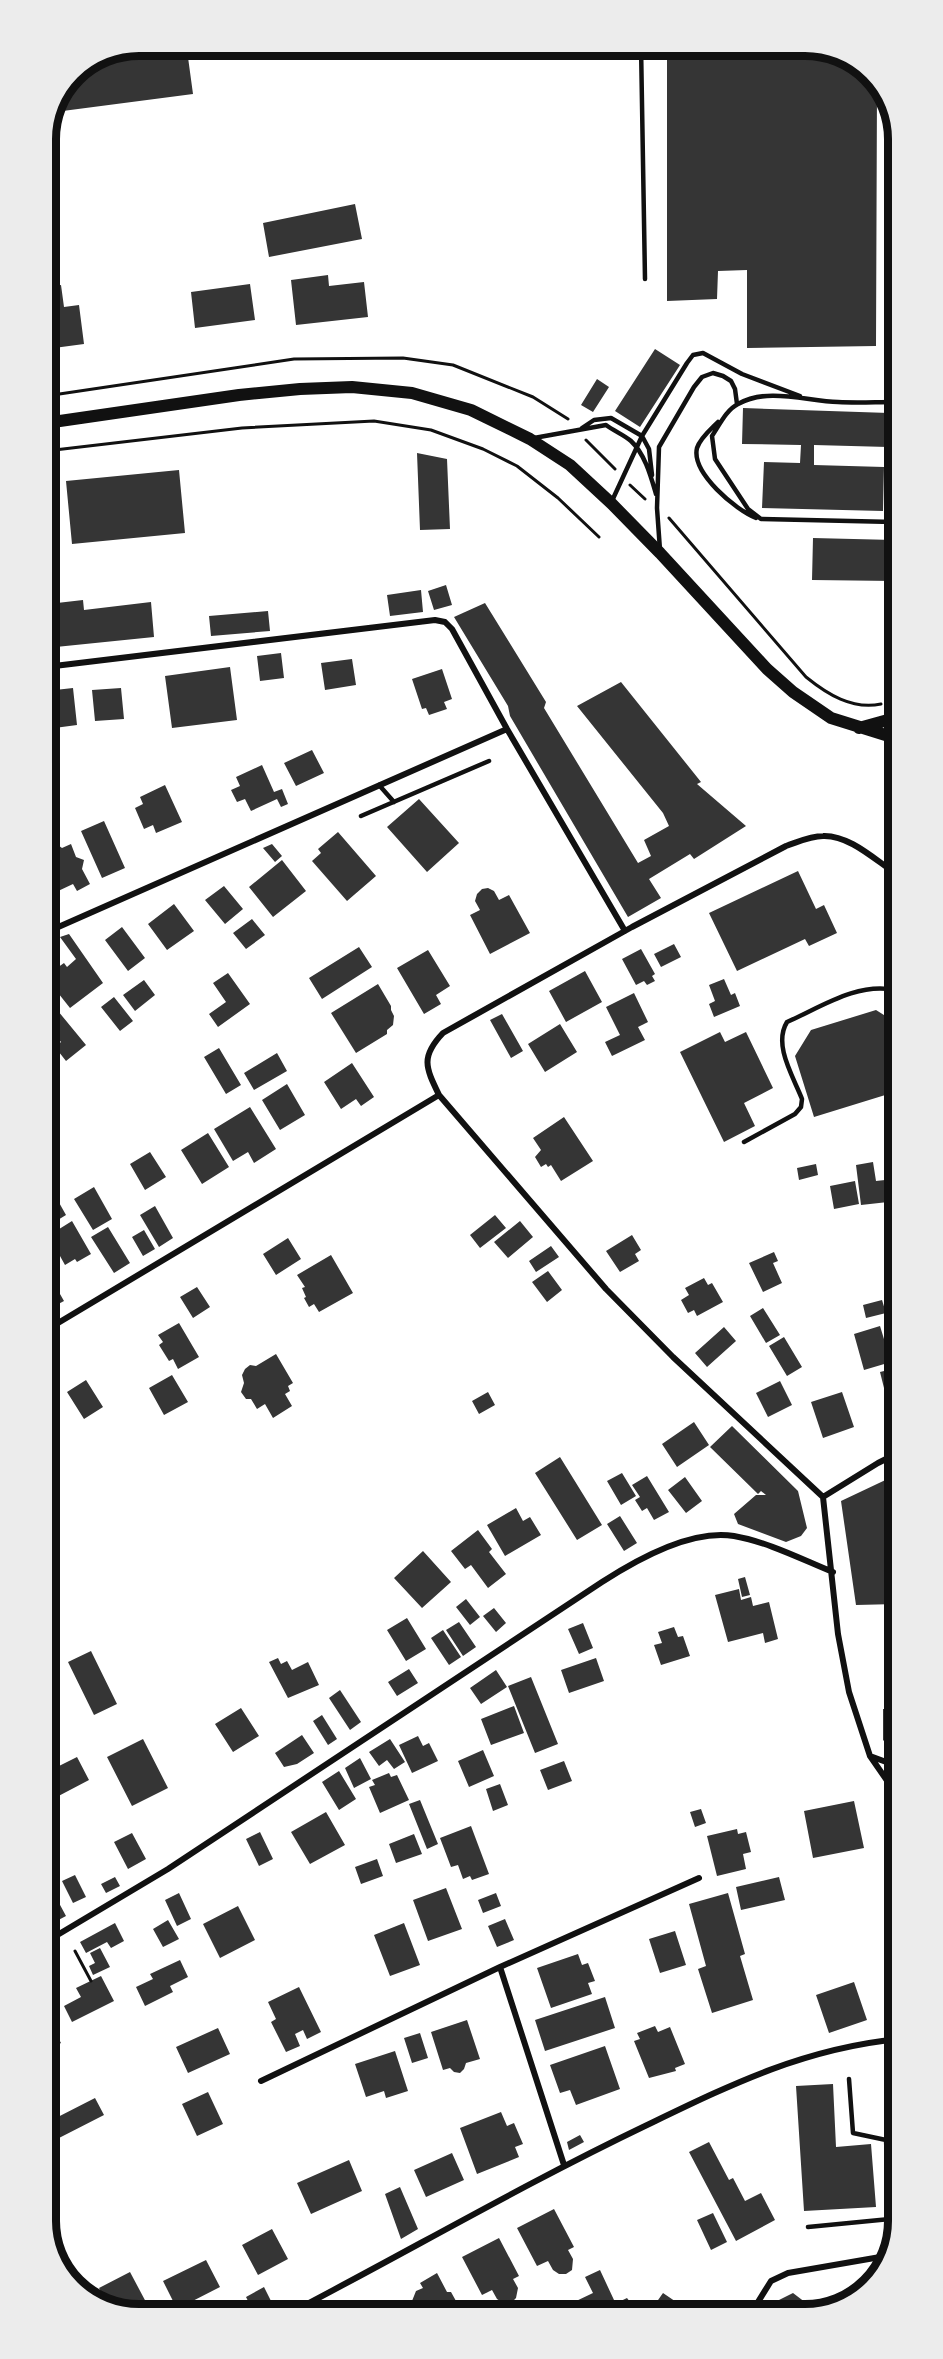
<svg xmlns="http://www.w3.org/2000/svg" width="943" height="2359" viewBox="0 0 943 2359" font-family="'Golos Text',sans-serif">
<rect width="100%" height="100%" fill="#fff"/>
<!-- building -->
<path fill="#353535" d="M667,45H811L862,65L877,87L876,346L747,348V270L718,271L717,299L667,301Z
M187,50L193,94L55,112L73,72L97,62Z
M355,204L362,239L269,257L263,223Z
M328,275L329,286L364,282L368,317L296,325L291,280Z
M250,284L255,320L195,328L191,292Z
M61,285L64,307L79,305L84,344L54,348L53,344L46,345V287Z
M655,349L680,365L640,427L615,411Z
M597,379L609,387L593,412L581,405Z
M743,408L889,413L888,447L814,445V465L884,467L883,511L762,508L764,462L800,463L801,445L742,444Z
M417,453L447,459L450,529L420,530Z
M179,470L185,533L72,544L66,481Z
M813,538L894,540V581L812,580Z
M446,585L452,605L434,610L428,591Z
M421,590L423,612L390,616L387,595Z
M83,600L84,610L151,602L154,637L46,648V614L58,613L57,603Z
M485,603L546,702L544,708L638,863L651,856L644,840L669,826L663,813L577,706L621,682L701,782L697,784L746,826L694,859L690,854L649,879L661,898L628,917L510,716L508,706L454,617Z
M268,611L270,631L211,636L209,616Z
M281,653L284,678L260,681L257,656Z
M352,659L356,685L325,690L321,663Z
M230,667L237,720L172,728L165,676Z
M442,669L452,699L444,702L447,709L429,715L426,708L422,709L412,679Z
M73,688L77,725L47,729L46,691Z
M121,688L124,719L95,721L92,690Z
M312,750L324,773L296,786L284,763Z
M262,765L274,792L282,789L288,804L281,807L277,799L251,811L245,799L237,802L231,790L240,786L236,777Z
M165,785L182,822L156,833L153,825L144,829L135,808L143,804L140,797Z
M419,799L459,843L427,872L387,827Z
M104,821L125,868L102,878L81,831Z
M338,832L376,876L347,901L312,861L321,853L318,849Z
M51,840L62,848L71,844L76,857L84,860L82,869L90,884L77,891L73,884L56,892L47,872V841Z
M272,844L282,856L275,862L263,848Z
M282,860L306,891L273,917L249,887Z
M798,871L816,909L824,905L837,933L809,946L805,939L737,971L709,913Z
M224,886L243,909L225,924L205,900Z
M488,888L494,891L499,900L509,895L530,933L490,954L470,915L480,910L475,901L477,894L482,889Z
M174,904L194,931L167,950L148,924Z
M252,919L265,935L246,949L233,933Z
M122,927L145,958L128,971L105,940Z
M69,934L103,983L70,1008L47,979V975L64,963L67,967L76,959L60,937Z
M674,944L681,957L661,967L654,954Z
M359,947L372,967L322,999L309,978Z
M641,949L655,974L652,976L655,981L647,985L644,981L636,985L622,959Z
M428,950L450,986L436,995L441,1004L424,1014L397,968Z
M585,971L602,1002L566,1022L549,991Z
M228,973L250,1004L218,1027L209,1014L226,1002L213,983Z
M724,979L731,995L735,993L740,1006L714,1017L709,1004L715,1001L709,985Z
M144,980L155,995L135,1011L123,995Z
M378,984L391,1006V1010L394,1016L393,1025L387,1030V1034L356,1053L331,1013Z
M634,993L648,1022L638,1027L645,1040L612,1056L605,1042L620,1035L606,1007Z
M114,997L133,1021L120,1031L101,1007Z
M876,1010L895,1022V1092L814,1117L795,1056L811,1030Z
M58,1011L86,1045L66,1061L55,1047L61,1042L47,1025V1020Z
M502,1014L523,1051L511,1058L490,1020Z
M560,1024L577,1052L545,1072L528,1044Z
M720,1032L725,1042L746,1032L773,1088L744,1103L755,1126L724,1142L680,1052Z
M219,1048L241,1085L226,1094L204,1057Z
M277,1053L287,1071L254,1090L244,1073Z
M352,1063L374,1097L361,1106L356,1099L341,1109L324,1082Z
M287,1084L305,1115L280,1130L262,1100Z
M250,1107L276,1149L254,1163L248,1152L233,1161L214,1129Z
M564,1117L593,1161L561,1181L551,1165L548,1167L546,1164L541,1167L535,1157L541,1150L533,1138Z
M208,1133L229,1167L202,1184L181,1150Z
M150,1152L166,1177L145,1190L130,1164Z
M873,1162L876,1181L885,1180L888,1202L861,1205L856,1165Z
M816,1164L818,1175L799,1180L797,1168Z
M855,1181L859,1204L834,1209L830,1186Z
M94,1187L112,1219L93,1230L74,1199Z
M57,1199L66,1215L48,1226V1204Z
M155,1206L173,1238L159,1247L140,1215Z
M495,1215L506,1228L480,1248L470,1235Z
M72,1221L91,1254L77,1262L75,1259L65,1265L60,1256L52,1260L48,1253V1245L52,1243L48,1236Z
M520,1221L533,1237L508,1258L494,1242Z
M108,1227L130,1263L114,1273L91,1237Z
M144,1230L155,1249L143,1256L132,1237Z
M632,1235L641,1250L635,1254L639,1261L620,1272L606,1251Z
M288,1238L301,1259L276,1275L263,1254Z
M551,1246L559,1257L536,1272L529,1261Z
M774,1252L778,1261L773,1263L782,1283L763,1292L749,1263Z
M331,1255L353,1293L319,1312L314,1304L309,1307L304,1298L306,1297L302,1288L305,1287L297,1275Z
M548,1271L562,1290L547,1302L532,1282Z
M48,1273L64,1301L49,1309L48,1306Z
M704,1278L708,1285L712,1283L723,1302L697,1316L694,1310L688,1313L681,1300L689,1295L685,1288Z
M197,1287L210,1307L193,1318L180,1297Z
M882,1300L886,1313L866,1318L863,1305Z
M763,1308L780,1335L766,1343L750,1316Z
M179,1323L199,1357L178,1369L173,1359L169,1361L159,1345L163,1342L158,1335Z
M880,1326L891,1362L864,1370L854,1334Z
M724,1327L736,1341L707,1367L695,1353Z
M784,1337L802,1367L787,1376L769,1346Z
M276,1354L293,1383L288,1386L290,1391L285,1394L292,1406L273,1418L265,1404L257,1409L251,1399H246L241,1392L244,1383L242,1375L245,1369L250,1365L256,1366Z
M896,1368V1398L887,1400L880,1372Z
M172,1375L188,1402L164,1415L149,1388Z
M86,1380L103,1407L84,1419L67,1392Z
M780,1381L792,1405L768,1417L756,1393Z
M488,1392L495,1405L479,1414L472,1401Z
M842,1392L854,1427L823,1438L811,1402Z
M694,1422L709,1445L677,1467L662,1444Z
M732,1426L798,1491L807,1528L801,1536L786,1542L738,1524L734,1514L756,1495H766L761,1491L758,1494L710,1447Z
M560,1457L602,1525L577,1540L535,1473Z
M622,1473L636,1496L621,1505L607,1481Z
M896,1475L897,1604L856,1605L841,1501Z
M647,1476L669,1512L654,1520L647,1508L642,1511L635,1500L640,1497L632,1485Z
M685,1477L702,1501L686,1513L668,1490Z
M516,1508L523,1521L530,1517L541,1535L505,1556L487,1525Z
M620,1516L637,1543L624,1551L607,1524Z
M478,1530L492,1549L489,1552L506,1574L488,1588L471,1565L465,1569L451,1551Z
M423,1551L451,1582L422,1608L394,1578Z
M745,1577L750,1595L742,1597L738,1579Z
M739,1589L741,1600L751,1597L753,1606L769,1602L778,1639L765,1643L763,1633L728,1642L715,1595Z
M466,1599L480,1617L470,1625L456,1607Z
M494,1608L506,1623L496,1632L483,1616Z
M407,1618L426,1649L406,1661L387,1630Z
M459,1622L476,1647L463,1656L446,1630Z
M583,1623L593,1648L579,1654L568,1629Z
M674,1627L678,1637L683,1636L690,1656L661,1665L654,1645L662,1643L658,1632Z
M443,1630L461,1657L449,1665L431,1638Z
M91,1651L117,1704L94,1715L68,1662Z
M278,1658L281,1664L287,1661L292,1670L308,1662L319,1685L288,1698L269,1662Z
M596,1658L604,1681L569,1693L561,1670Z
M409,1669L418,1683L397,1696L388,1682Z
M496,1670L507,1687L481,1704L470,1688Z
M531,1677L558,1744L535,1753L508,1686Z
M340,1690L361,1722L350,1730L329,1698Z
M514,1706L524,1733L491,1745L481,1719Z
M241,1708L259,1736L233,1752L215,1724Z
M883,1709H897V1749H892L883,1740Z
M322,1715L337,1739L328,1745L313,1721Z
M302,1735L314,1753L297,1764L284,1767L275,1753Z
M418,1736L423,1746L429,1743L438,1761L412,1773L399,1745Z
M143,1739L168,1788L132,1806L107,1757Z
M390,1739L405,1762L394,1769L387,1760L379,1766L369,1752Z
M483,1750L494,1776L469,1787L458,1761Z
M77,1757L89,1780L49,1801V1771Z
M360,1758L371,1779L354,1788L345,1768Z
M564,1761L572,1781L548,1790L540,1770Z
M339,1771L356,1799L339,1810L322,1782Z
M389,1773L391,1777L397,1775L409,1800L380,1813L369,1787L375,1785L372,1780Z
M500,1784L508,1805L493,1811L486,1789Z
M420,1800L438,1844L427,1849L409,1804Z
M854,1801L864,1848L813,1858L804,1811Z
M701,1809L706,1823L695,1827L690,1812Z
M326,1812L345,1845L310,1864L291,1832Z
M471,1826L489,1874L472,1880L470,1876L463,1879L458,1865L451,1867L440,1838Z
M737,1829L738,1834L746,1832L751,1852L743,1854L746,1869L717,1876L707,1836Z
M260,1832L273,1859L259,1866L246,1839Z
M132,1833L146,1859L128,1869L114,1842Z
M414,1834L422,1854L396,1863L389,1844Z
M377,1859L383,1876L361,1884L355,1867Z
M75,1875L86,1897L73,1903L62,1881Z
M115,1877L120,1886L106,1893L101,1884Z
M779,1877L785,1900L741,1910L736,1887Z
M446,1888L462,1929L428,1941L413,1900Z
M179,1893L191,1919L177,1926L165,1900Z
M496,1893L501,1906L483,1913L478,1900Z
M728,1893L745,1954L740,1956L753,2000L712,2013L698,1969L706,1966L689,1904Z
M59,1903L66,1916L49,1925V1908Z
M238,1906L255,1940L220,1958L203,1924Z
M505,1919L514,1940L497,1947L488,1926Z
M168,1920L179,1939L163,1947L153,1929Z
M115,1923L124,1941L111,1948L107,1942L86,1953L80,1942Z
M404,1923L420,1965L390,1976L374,1935Z
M675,1931L686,1965L660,1973L649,1939Z
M100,1948L110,1967L93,1975L89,1966L95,1963L90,1953Z
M578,1954L582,1965L588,1963L595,1981L588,1983L592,1994L551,2008L537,1968Z
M180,1960L188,1977L170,1986L173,1992L145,2006L136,1987L153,1979L150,1974Z
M101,1976L114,2001L72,2022L64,2006L81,1997L76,1988Z
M854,1982L867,2020L829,2033L816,1995Z
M299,1987L321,2032L307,2039L303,2030L295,2034L300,2046L286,2052L271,2022L276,2019L268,2002Z
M605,1997L615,2028L545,2051L535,2020Z
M467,2020L480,2059L466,2063L464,2069L460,2073L454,2072L450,2068L443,2070L431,2032Z
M655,2026L658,2032L670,2027L685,2064L675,2068L676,2071L649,2078L634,2041L640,2039L637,2033Z
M53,2028L61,2043L52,2048L55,2053L49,2056V2029Z
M218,2028L230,2054L188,2073L176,2047Z
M420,2033L428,2058L412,2063L404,2038Z
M605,2046L620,2089L576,2105L570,2090L560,2093L550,2065Z
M395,2051L408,2091L386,2098L384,2091L366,2097L355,2064Z
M833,2084L836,2147L871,2144L876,2207L804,2211L796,2086Z
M208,2092L223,2124L197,2136L182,2104Z
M95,2098L104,2115L59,2138L50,2121Z
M501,2112L507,2126L514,2123L523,2144L515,2147L519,2157L477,2174L460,2128Z
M580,2135L584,2142L569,2150L567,2142Z
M709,2142L729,2180L733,2178L745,2201L761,2193L775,2220L736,2241L689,2152Z
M452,2153L464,2180L426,2197L414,2170Z
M349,2160L362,2191L311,2214L297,2183Z
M400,2187L418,2229L401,2239L385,2194Z
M554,2209L574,2247L568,2250L573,2259L572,2270L566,2274H559L553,2270L548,2261L537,2266L517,2228Z
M713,2213L727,2242L711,2250L697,2220Z
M272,2229L288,2259L258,2275L242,2245Z
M499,2238L519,2276L513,2279L518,2288L516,2298L511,2303H503L497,2299L492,2290L482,2295L462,2257Z
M206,2260L220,2287L177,2309L163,2281Z
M600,2270L614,2300L591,2311H576L572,2303L593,2293L585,2277Z
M130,2272L147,2304L130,2313L97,2300L104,2296L99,2288Z
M437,2273L447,2292H451L456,2301V2312H413L412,2301L416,2291L423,2288L420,2283Z
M264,2287L272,2303L254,2313L246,2297Z
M663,2293L688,2310H651Z
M793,2293L814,2309L772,2310L777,2301Z
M627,2298L633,2306L631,2310L600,2311Z"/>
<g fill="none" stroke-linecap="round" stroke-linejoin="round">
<!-- path -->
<path stroke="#111" stroke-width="3" d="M46,396L294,359L403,358L453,365L533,397L568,419
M586,440L615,469
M46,451L242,428L374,421L431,430L483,449L517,466L558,498L599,537
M630,485L645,499
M669,518L806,677C827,694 852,710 881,704
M75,1951L91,1981
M898,2077H887L888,2092H898"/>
<!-- service -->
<path stroke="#111" stroke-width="4.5" d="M641,45L645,279
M894,402C875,402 857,403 838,402C806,401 768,387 738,404C726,410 719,426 712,436L715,459L748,509L761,519L894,522
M718,422C711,429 700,438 697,448C691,473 736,510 756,518
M582,428L594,420L611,418L642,436L649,449L652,475
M534,438L606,425C614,431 624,435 631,441C645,454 651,477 656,494
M611,503L642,436L687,363L693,355L703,353L742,374L800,396
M660,550L657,508L659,447L694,387L702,377L713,373L723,376L731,381L735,389L737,404
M379,785L394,802
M361,816L489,761
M744,1142L795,1114L801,1107L802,1099C793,1076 773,1045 787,1022C821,1007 857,982 895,990
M849,2079L853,2133L886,2140L891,2243
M808,2227L890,2219"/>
<!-- minor -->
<path stroke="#111" stroke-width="6" d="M46,667L435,620L445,622L452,629L507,729L625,931
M895,873C874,859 849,835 823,836C810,836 798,842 786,846L632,927L443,1033C420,1057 426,1068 439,1095L606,1289L673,1357L823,1497L838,1634L849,1692L870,1756L897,1795
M47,932L507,729
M48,1329L439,1095
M823,1497L878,1463L896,1454
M870,1756L897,1766
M49,1940L168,1869L602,1582C636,1560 692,1529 734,1536C768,1542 801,1559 833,1572
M500,1967L564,2165
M261,2081L500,1967L699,1878
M753,2310L771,2281L788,2273L886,2256
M290,2313C409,2251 524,2184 645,2126C730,2085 802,2049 898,2039"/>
<!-- secondary -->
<path stroke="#111" stroke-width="12" d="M46,423L239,395L300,389L352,387L412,393L471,410L530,439L570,465L611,503L660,553L767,669L793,692L831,718L895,738
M859,728L895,718"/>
</g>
<!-- crop -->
<path d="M0 0H943V2359H0ZM139 56H805A83 83 0 0 1 888 139V2221A83 83 0 0 1 805 2304H139A83 83 0 0 1 56 2221V139A83 83 0 0 1 139 56Z" fill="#ececec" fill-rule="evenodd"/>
<path fill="none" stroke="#111" stroke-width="8" d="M139 56H805A83 83 0 0 1 888 139V2221A83 83 0 0 1 805 2304H139A83 83 0 0 1 56 2221V139A83 83 0 0 1 139 56Z"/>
</svg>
